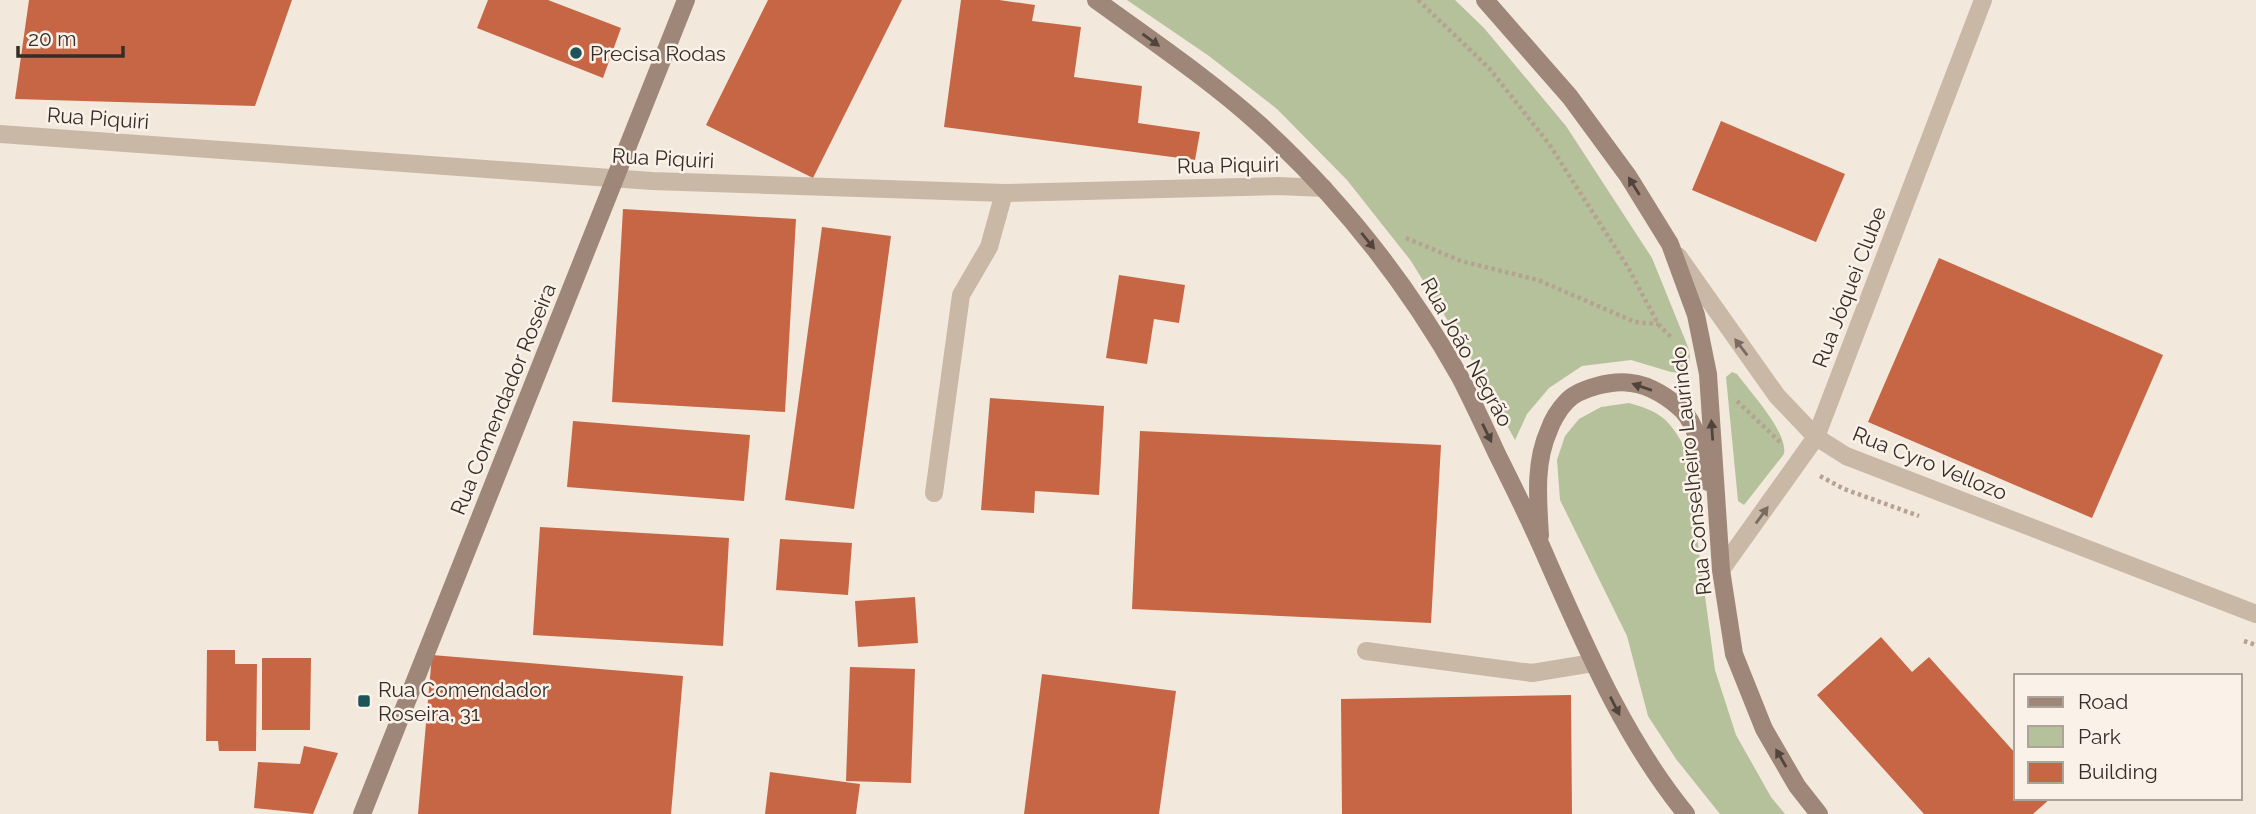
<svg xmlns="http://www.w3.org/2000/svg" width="2256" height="814" viewBox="0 0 2256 814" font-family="Raleway,sans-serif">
<rect width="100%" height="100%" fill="#f2e8dc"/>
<!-- green -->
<path fill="#b4c19b" d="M1127,0H1455L1484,28L1566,126L1652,258L1688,347C1691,359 1691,364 1681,373L1671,372L1631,360L1582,366L1549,388L1527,414L1515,440L1469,355L1411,261L1347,180L1277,109L1209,56Z
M1732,372L1737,374C1750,392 1788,432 1784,454L1744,505L1738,501L1726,377Z
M1629,403C1661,412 1669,419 1685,448L1715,670L1736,735L1771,797L1785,814H1720L1676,759L1648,716L1627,636L1560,500L1557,460L1565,436L1579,419L1601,407Z"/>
<!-- building -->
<path fill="#c76645" d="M29,0H292L255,106L15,99Z
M488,0H548L621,28L603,78L477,28Z
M768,0H902L813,178L706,125Z
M961,0H999L1035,5L1032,21L1081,27L1074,77L1142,86L1138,123L1200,132L1195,160L944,127Z
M1721,121L1845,174L1816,242L1692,190Z
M623,209L796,219L785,412L612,402Z
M822,227L891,236L854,509L785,500Z
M1939,258L2163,355L2092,518L1868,422Z
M1119,275L1185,285L1179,323L1154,319L1147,364L1106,358Z
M990,398L1104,406L1099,495L1035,491L1034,513L981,510Z
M573,421L750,435L744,501L567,487Z
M1140,431L1441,445L1431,623L1132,609Z
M540,527L729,538L723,646L533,635Z
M780,539L852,543L848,595L776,590Z
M915,597L918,643L858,647L855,601Z
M1881,637L1912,672L1929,657L2016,754V798H2051L2033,814H1924L1817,695Z
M207,650H235V664H257L256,751H219L218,741H206Z
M432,655L683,676L671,814H418Z
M262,658H311L310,730H262Z
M850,667L915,669L911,783L846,781Z
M1042,674L1176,691L1159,814H1024Z
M1571,695L1572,814H1342L1341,699Z
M304,746L338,753L313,814L254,808L258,762L300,764Z
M770,772L860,784L856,814H765Z"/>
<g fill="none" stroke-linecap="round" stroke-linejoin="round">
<!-- path -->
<path stroke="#b6a291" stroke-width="4.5" stroke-dasharray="3.5 3.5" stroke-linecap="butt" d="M1418,0L1489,68L1549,144L1629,269L1658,324L1673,339
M1406,238L1461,261L1538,280L1635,322L1658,324
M1737,401L1781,443
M1820,476L1844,489L1919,516
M2244,641L2256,645"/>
<!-- service -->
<path stroke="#cab8a7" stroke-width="18" d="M934,493L961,295L989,247L1004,193
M1366,651L1532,673L1593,663"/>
<!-- minor -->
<path stroke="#cab8a7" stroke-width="18" d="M0,134L652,181L1004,193L1278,186L1324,188
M1721,570L1816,437L1983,0"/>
<!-- tertiary -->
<path stroke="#cab8a7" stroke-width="18" d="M1678,256L1777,396L1816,437L1846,456L2256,614"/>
<!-- secondary -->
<path stroke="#9e8779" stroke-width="18" d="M1096,0C1151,40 1209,79 1260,125C1340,198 1407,283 1460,377C1473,402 1485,428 1497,454C1515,490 1533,526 1549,564C1588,652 1625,739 1686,814
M1485,0L1570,97L1628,176L1670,244L1696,315L1708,374L1721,570L1734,654L1764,729L1797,786L1819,814
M1540,536C1538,501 1534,463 1549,430C1552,421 1559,409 1566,402C1578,388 1613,380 1631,383C1650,385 1670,398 1683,411C1699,428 1702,460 1708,482
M362,814L686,0"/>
</g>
<!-- one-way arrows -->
<defs><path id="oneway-solid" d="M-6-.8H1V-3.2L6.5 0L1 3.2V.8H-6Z" transform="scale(1.75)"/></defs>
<g fill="#51443c">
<use href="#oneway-solid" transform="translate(1151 40) rotate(36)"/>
<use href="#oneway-solid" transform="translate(1634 186) rotate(-122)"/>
<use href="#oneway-solid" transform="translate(1368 241) rotate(51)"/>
<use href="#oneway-solid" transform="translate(1642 387) rotate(-161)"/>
<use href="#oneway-solid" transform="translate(1712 430) rotate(-94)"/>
<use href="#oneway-solid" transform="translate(1487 433) rotate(64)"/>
<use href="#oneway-solid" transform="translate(1615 706) rotate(63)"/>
<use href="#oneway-solid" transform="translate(1781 758) rotate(-120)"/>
</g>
<g fill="#796c61">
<use href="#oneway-solid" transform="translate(1741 347) rotate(-127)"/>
<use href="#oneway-solid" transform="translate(1762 515) rotate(-54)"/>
</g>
<!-- markers -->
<g fill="#1d5459" stroke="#faf2e8" stroke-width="2.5">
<circle cx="576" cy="53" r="7"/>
<rect x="357" y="694" width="14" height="14" rx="3.5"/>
</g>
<g text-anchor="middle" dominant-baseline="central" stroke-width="5" stroke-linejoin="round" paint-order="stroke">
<!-- poi labels -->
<g font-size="21" fill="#372d28" stroke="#faf2e8" text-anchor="start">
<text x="590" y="53">Precisa Rodas</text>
<text x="378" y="689">Rua Comendador<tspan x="378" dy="24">Roseira, 31</tspan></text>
</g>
<!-- street labels -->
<g font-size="21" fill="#372d28" stroke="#faf2e8">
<text transform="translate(98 118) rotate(4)">Rua Piquiri</text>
<text transform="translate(663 158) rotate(3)">Rua Piquiri</text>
<text transform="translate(1228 165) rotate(-1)">Rua Piquiri</text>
<text transform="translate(1849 287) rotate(-69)">Rua Jóquei Clube</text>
<text transform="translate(1467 352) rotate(61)">Rua João Negrão</text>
<text transform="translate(503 399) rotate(-68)">Rua Comendador Roseira</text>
<text transform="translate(1930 463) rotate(22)">Rua Cyro Vellozo</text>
<text transform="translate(1691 471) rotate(-96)">Rua Conselheiro Laurindo</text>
</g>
</g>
<!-- legend -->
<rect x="2014" y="674" width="228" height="126" fill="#faf2e8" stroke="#aca39b" stroke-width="2"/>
<rect x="2028" y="697" width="35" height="10" fill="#9e8779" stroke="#aca39b" stroke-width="2"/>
<text x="2078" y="709" font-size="21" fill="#372d28">Road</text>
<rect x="2028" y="726" width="35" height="21" fill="#b4c19b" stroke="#aca39b" stroke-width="2"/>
<text x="2078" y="744" font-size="21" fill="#372d28">Park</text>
<rect x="2028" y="762" width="35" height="21" fill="#c76645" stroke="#aca39b" stroke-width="2"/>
<text x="2078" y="779" font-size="21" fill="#372d28">Building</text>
<!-- scale -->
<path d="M18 46v10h105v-10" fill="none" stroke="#372d28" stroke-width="3.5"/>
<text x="28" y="46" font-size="21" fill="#372d28" stroke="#faf2e8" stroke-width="5" paint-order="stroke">20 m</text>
</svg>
